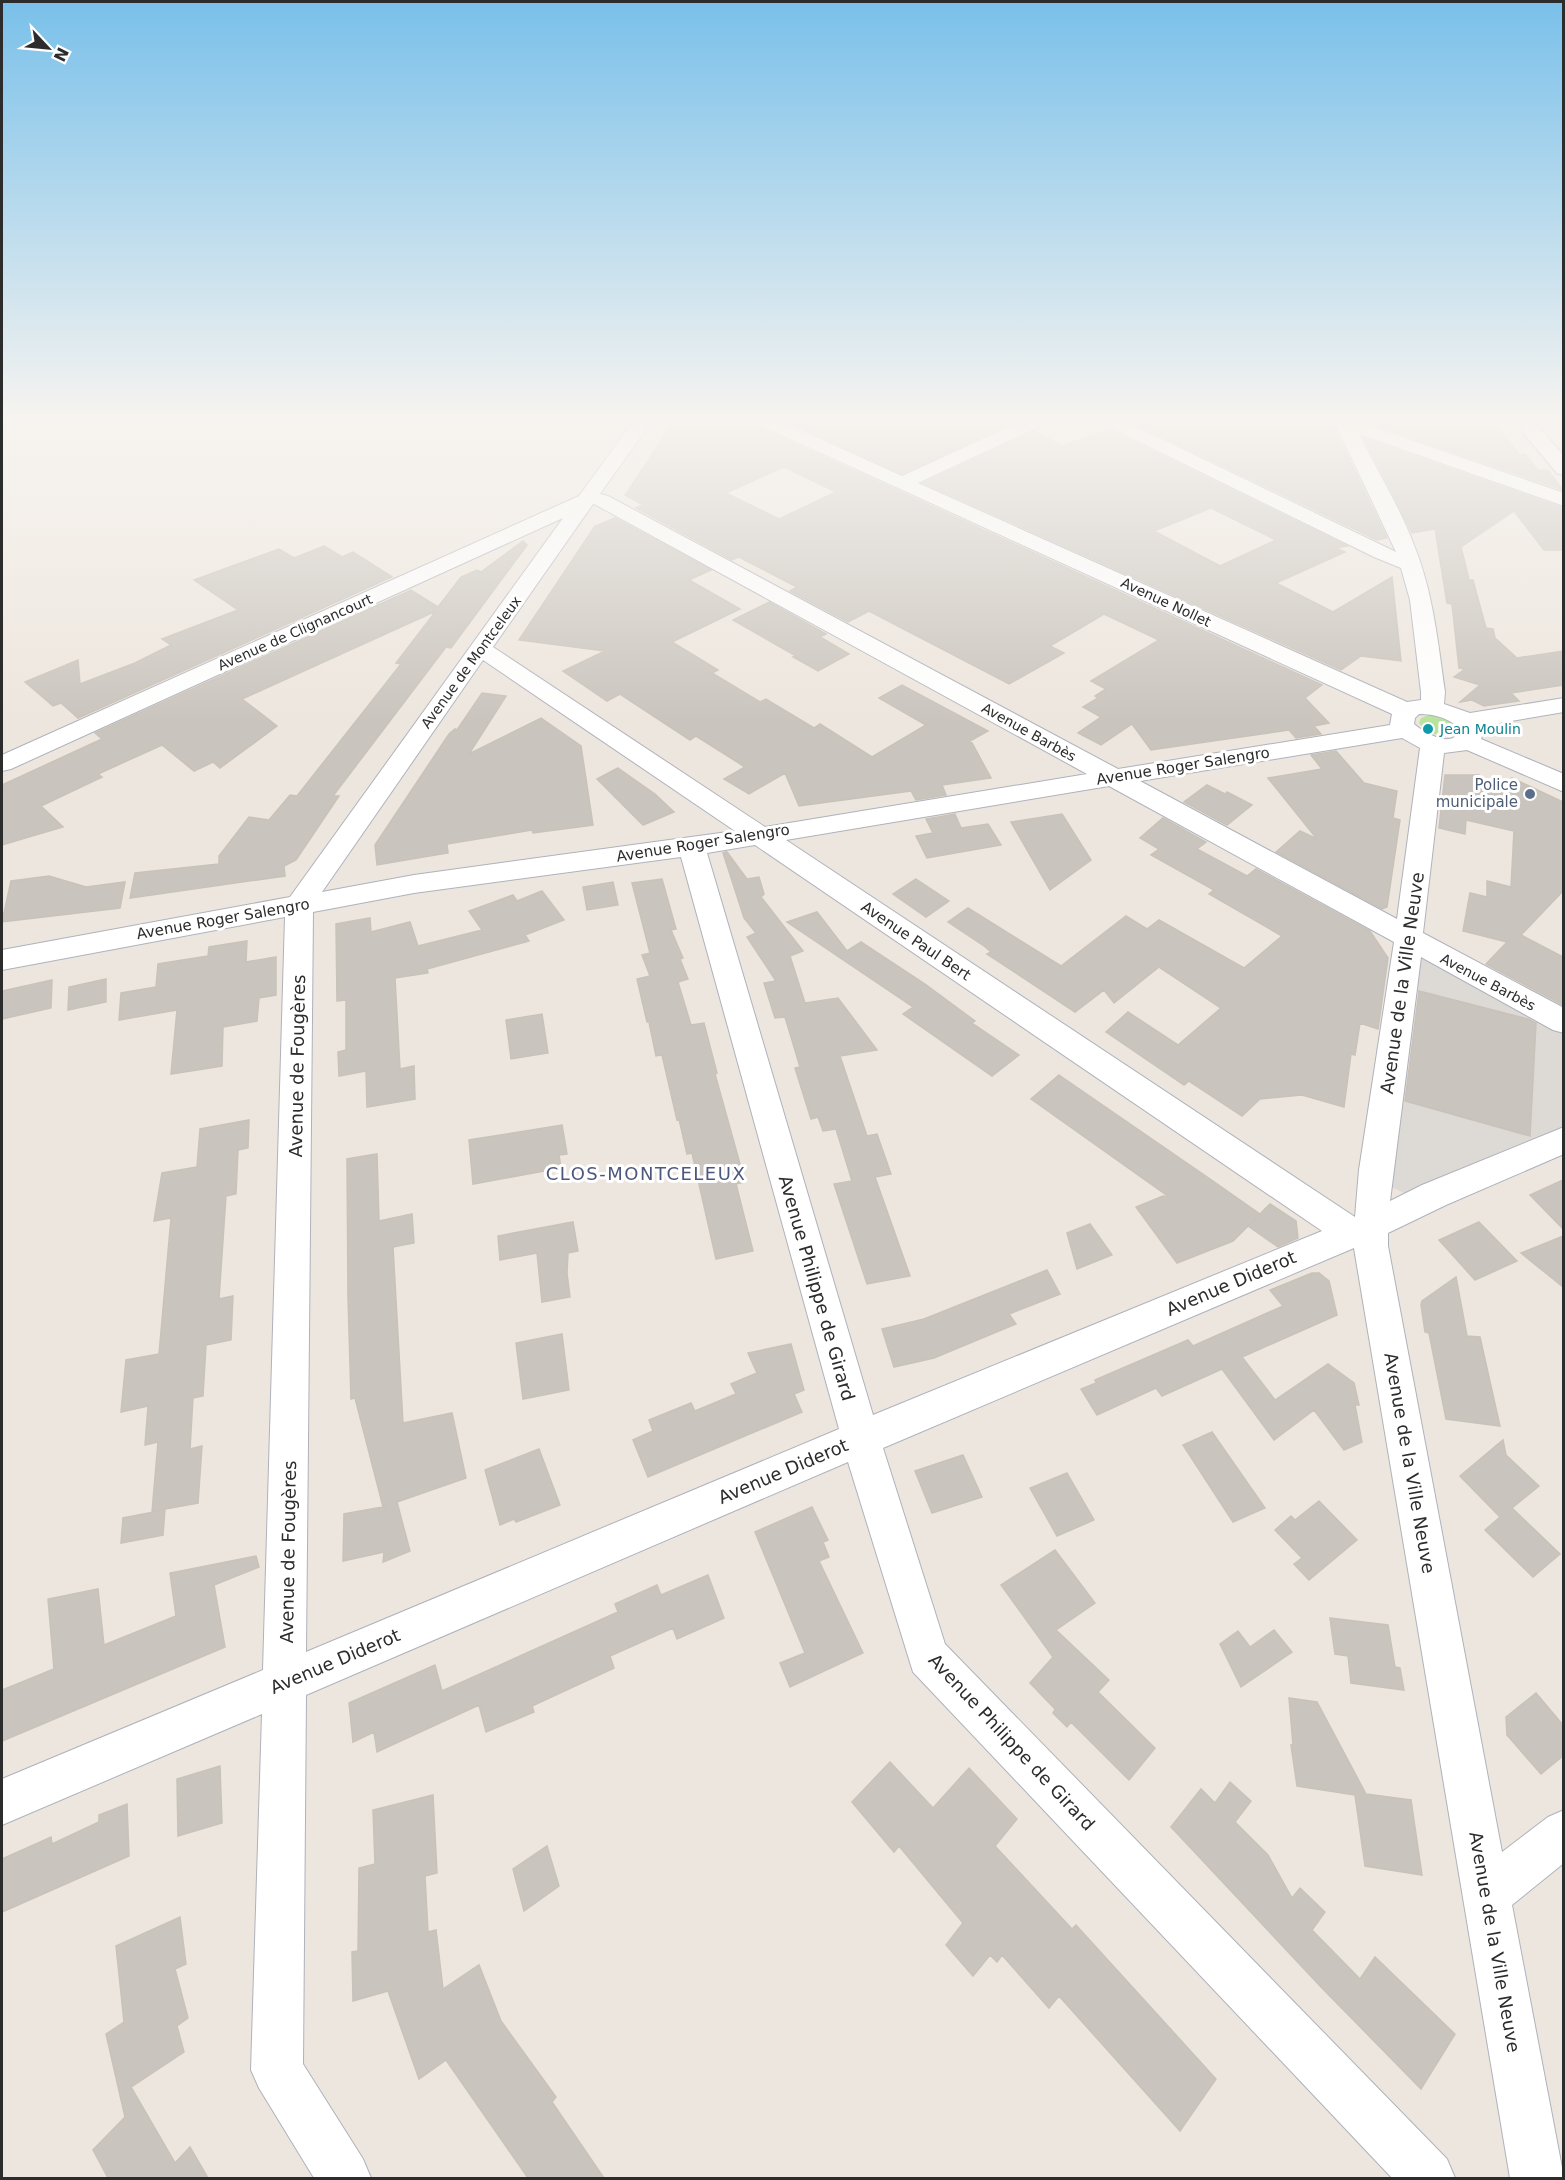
<svg xmlns="http://www.w3.org/2000/svg" width="1565" height="2180" viewBox="0 0 1565 2180" font-family="'DejaVu Sans',sans-serif">
<rect width="100%" height="100%" fill="#ede6de"/>
<!-- green -->
<path fill="#b8e39c" d="M1426,716C1437,715 1453,718 1456,730L1446,736L1428,733L1419,723L1421,718Z"/>
<!-- plaza -->
<path fill="#ddd9d5" fill-rule="evenodd" d="M1422,959H1433L1563,1031V1128L1411,1192L1404,1193L1389,1186L1417,965ZM1417,991L1536,1021L1530,1136L1404,1101Z"/>
<!-- building -->
<path fill="#c9c4bd" stroke="#c9c2b8" stroke-width="1.5" fill-rule="evenodd" d="M676,419H751L755,425L1322,685L1305,698L1329,723L1314,726L1321,734L1296,738L1289,730L1151,750L1132,724L1101,745L1078,733L1101,717L1083,707L1098,698L1095,696L1106,689L1091,681L1159,640L1104,614L1050,646L1064,653L1009,684L869,611L848,622L790,591L797,587L739,557L732,560L636,508L643,505L625,495ZM784,467L836,492L779,519L726,493Z
M780,419H1009L1015,422L902,474Z
M1150,419H1325L1327,425L1335,429L1387,538L1377,540L1135,424Z
M1356,419H1490L1520,455L1525,454L1538,470H1548L1563,490Z
M1034,431L1062,446L1104,431L1109,434L1114,432L1347,546L1336,548L1345,552L1276,583L1333,612L1392,577L1401,661L1361,656L1341,670L923,483ZM1211,508L1276,540L1220,566L1154,531Z
M1364,438L1563,508V550H1544L1514,511L1461,547L1469,580H1473L1486,628L1493,629L1495,638L1517,658L1563,651V685L1511,693L1519,701L1484,706L1472,700L1460,702L1480,685L1454,677L1465,669L1459,668L1452,604L1447,603L1435,529L1412,533Z
M615,518L711,570L689,580L740,609L672,642L718,670L712,673L760,702L766,699L814,728L820,724L872,757L926,725L879,698L902,685L988,731L968,742L972,743L991,778L942,785L946,795L916,800L911,791L799,806L785,773L749,794L724,779L745,767L696,736L690,740L620,694L607,701L563,671L605,651L519,640L595,526Z
M523,541L527,545L451,648L446,647L333,796H339L300,854L296,860L284,866L285,876L130,898L135,873L219,864V856L249,817L269,820L290,795L297,796L401,664L396,663L436,611L242,699L277,726L220,768L213,762L194,771L162,745L98,774L102,777L41,806L63,827L2,845V785L102,739L95,733L411,590L438,607L461,577L477,570L481,572Z
M324,546L342,557L353,552L392,577L78,718L61,703L53,706L25,682L78,660L80,684L135,663L171,645L162,639L238,610L194,580L279,549L294,558Z
M769,602L826,634L820,637L849,654L818,671L793,657L796,656L733,620Z
M482,693L506,696L469,754L541,718L581,746L593,825L533,833L532,830L447,844L448,853L377,865L375,845L449,734L455,729L457,730Z
M1336,751L1364,783L1397,791L1393,818L1400,820L1387,907L1382,909L1276,852L1300,831L1317,839L1268,778L1322,769L1311,755Z
M618,768L655,794L674,812L643,825L597,779Z
M1445,775H1479L1496,793L1512,778L1563,802V891L1521,935L1563,957V1005L1486,964L1507,942L1463,931L1470,893L1487,897V881L1511,887L1514,831L1466,820L1465,834L1439,828Z
M1207,785L1225,794L1227,792L1252,805L1227,825L1184,802Z
M955,814L961,828L988,824L1001,845L927,858L916,836L933,833L926,819Z
M1062,814L1091,860L1050,890L1011,822Z
M1163,818L1206,842L1197,849L1247,876L1256,869L1370,931L1388,958L1378,1029L1360,1023L1355,1055L1351,1054L1344,1107L1302,1095L1260,1099L1242,1116L1189,1081L1184,1085L1106,1032L1128,1012L1178,1045L1221,1008L1159,967L1114,1003L1104,990L1075,1012L987,954L991,952L984,946L948,922L968,908L1061,966L1126,916L1147,929L1159,920L1244,968L1282,936L1209,894L1214,890L1151,855L1159,849L1140,838Z
M725,852H727L747,879L759,877L764,894L761,897L803,951L790,956L805,1003L838,998L877,1050L840,1056L867,1136L877,1134L891,1174L875,1177L910,1276L867,1284L834,1184L852,1181L836,1129L823,1131L818,1117L811,1119L795,1068L800,1067L785,1017L775,1018L764,983L776,981L747,937L756,933L744,918L723,853Z
M49,876L86,887L125,882L120,908L2,922L11,881Z
M662,879L676,929L671,930L683,958L680,959L688,979L678,982L691,1025L704,1023L717,1073L715,1074L745,1182L736,1184L753,1251L716,1259L692,1153L687,1154L679,1119L677,1120L662,1055L656,1056L649,1022H647L637,979L650,976L642,955L650,953L632,883Z
M916,879L949,901L926,917L893,894Z
M613,882L618,905L587,910L583,887Z
M542,891L564,920L525,935L529,941L427,969L428,973L395,978L400,1069L414,1066L415,1099L367,1107L366,1071L339,1076L338,1052L346,1050V1000L337,1001L336,924L370,918L371,932L410,922L418,946L482,930L469,911L513,895L517,901Z
M817,912L847,951L861,942L925,984L975,1021L972,1023L1019,1055L992,1076L903,1014L913,1007L787,922Z
M247,941L246,962L276,957V995L259,998L257,1021L223,1027L222,1066L171,1074L177,1010L119,1020L121,993L156,987L158,964L208,956L209,947Z
M106,979V1002L68,1010L69,987Z
M52,980L51,1008L2,1019V991Z
M1419,991L1528,1019L1536,1023L1530,1136L1405,1101Z
M542,1014L548,1053L511,1059L506,1020Z
M1059,1075L1213,1181L1260,1214L1233,1241L1177,1263L1136,1207L1163,1196L1169,1197L1031,1099Z
M249,1120L248,1148L238,1150L236,1194L226,1196L219,1299L233,1296L231,1340L206,1345L203,1396L193,1398L190,1449L202,1446L198,1503L165,1509L163,1535L121,1543L123,1518L159,1511L152,1512L158,1442L145,1445L148,1406L121,1412L126,1360L159,1354L171,1218L154,1221L162,1173L197,1167L200,1129Z
M562,1125L567,1154L559,1155L561,1168L473,1184L469,1140Z
M377,1154L379,1221L412,1214L414,1243L393,1247L403,1423L452,1413L466,1478L397,1502L410,1551L383,1562L384,1552L343,1561L344,1514L388,1506L383,1507L355,1398L351,1399L348,1297L347,1159Z
M1563,1180V1229L1530,1195Z
M1270,1204L1296,1221L1298,1238L1278,1247L1248,1226Z
M573,1222L578,1251L568,1253L567,1273L570,1297L542,1302L537,1253L500,1260L498,1236Z
M1479,1222L1517,1261L1475,1280L1439,1240Z
M1090,1224L1112,1255L1077,1269L1067,1233Z
M1563,1236V1287L1521,1253Z
M1047,1270L1060,1294L1009,1314L1016,1324L934,1358L894,1367L882,1329L924,1319Z
M1312,1273H1319L1329,1281L1337,1315L1242,1357L1275,1400L1328,1364L1354,1383L1359,1405H1355L1362,1442L1344,1450L1314,1410L1274,1440L1222,1369L1162,1396L1156,1388L1097,1415L1081,1389L1096,1383L1095,1380L1188,1340L1193,1346L1283,1306L1270,1290Z
M1456,1277L1467,1336L1480,1337L1500,1426L1446,1419L1429,1333L1425,1332L1421,1305L1422,1301Z
M562,1334L569,1390L523,1399L516,1343Z
M791,1344L804,1390L794,1394L802,1412L648,1477L633,1440L653,1431L649,1420L691,1403L695,1411L736,1394L731,1384L757,1373L748,1353Z
M1212,1432L1265,1508L1233,1522L1183,1445Z
M1503,1440L1506,1455L1539,1486L1512,1508L1560,1554L1533,1577L1485,1530L1500,1517L1460,1476Z
M539,1449L560,1505L516,1522L514,1519L500,1525L485,1470Z
M963,1455L982,1497L932,1513L915,1471Z
M1067,1473L1094,1520L1057,1536L1030,1488Z
M1319,1501L1357,1540L1309,1580L1294,1564L1302,1558L1275,1530L1291,1516L1295,1520Z
M812,1507L828,1540L823,1542L829,1557L819,1561L863,1653L790,1687L780,1663L805,1653L755,1532Z
M1055,1550L1095,1603L1056,1630L1109,1680L1098,1692L1155,1748L1129,1780L1071,1722L1067,1727L1053,1713L1055,1709L1030,1683L1053,1657L1001,1585Z
M256,1556L259,1567L214,1585L225,1647L2,1741V1690L54,1669L48,1599L98,1589L104,1645L176,1616L170,1573Z
M708,1575L724,1618L677,1639L673,1628L610,1656L614,1668L532,1706L534,1712L486,1732L479,1705L377,1752L374,1732L353,1742L349,1703L435,1665L442,1691L618,1612L615,1604L657,1585L661,1595Z
M1330,1618L1388,1625L1395,1667L1400,1668L1404,1690L1351,1683L1348,1656L1335,1654Z
M1274,1630L1292,1652L1241,1687L1220,1644L1238,1631L1250,1647Z
M1536,1693L1563,1725V1756L1541,1774L1507,1735L1506,1717Z
M1289,1698L1317,1702L1366,1794L1411,1800L1422,1875L1365,1866L1355,1795L1297,1786L1291,1745H1293Z
M890,1762L933,1808L969,1768L1017,1819L995,1846L1072,1929L1076,1925L1216,2079L1180,2131L1059,1996L1049,2008L1002,1955L997,1962L990,1955L973,1976L946,1945L963,1923L899,1846L894,1852L852,1802Z
M220,1766L222,1823L178,1836L177,1779Z
M1230,1782L1251,1801L1235,1822L1268,1855L1292,1898L1300,1888L1325,1912L1312,1930L1360,1979L1375,1957L1455,2034L1421,2089L1321,1987L1171,1827L1201,1789L1215,1803Z
M433,1795L437,1873L425,1876L428,1932L436,1930L443,1989L479,1965L501,2021L556,2097L552,2102L604,2178H528L446,2060L419,2079L388,1991L353,2001L352,1952L358,1951L359,1868L375,1864L373,1810Z
M127,1804L129,1856L2,1912V1859L51,1837L52,1844L99,1822V1815Z
M547,1846L559,1886L524,1911L513,1869Z
M180,1917L186,1964L175,1969L188,2018L177,2026L184,2052L131,2087L175,2163L190,2147L208,2178H108L93,2150L125,2117L106,2034L124,2022L116,1946Z"/>
<g fill="none" stroke-linecap="round" stroke-linejoin="round">
<!-- minor casing -->
<g stroke="#afb2bc" stroke-width="2">
<path id="minor" d="M635,419H653L600,494L608,496L1118,769L1390,725L1392,714L756,423L753,419H776L902,476L1026,419H1049L1046,423L918,483L1407,702L1421,700V692L1410,600L1401,568L1374,557L1101,423L1098,419H1120L1396,552L1337,427L1329,424L1327,419H1350L1564,493V506L1359,434C1377,471 1400,507 1414,545C1433,592 1438,642 1445,692L1444,704L1470,713L1564,698V712L1482,726L1484,731L1481,739L1564,774V792L1467,750L1444,753L1423,933L1564,1008V1033L1553,1030L1421,957L1390,1201L1422,1185L1564,1127V1154L1446,1205L1388,1233V1246L1502,1852L1548,1817L1564,1810V1863L1512,1905L1564,2178H1510L1354,1248L883,1448L945,1644L1447,2159L1455,2178H1392L913,1672L848,1462L306,1695L303,2064L363,2159L371,2178H314L259,2088L251,2070L262,1714L2,1825V1779L263,1670L285,917L2,970V950L290,897L563,518L11,769L2,771V755L579,496ZM593,504L596,505L1087,774L765,827L493,647ZM483,660L735,831L414,875L322,892ZM1419,714C1433,714 1453,718 1459,731C1452,749 1425,733 1414,724L1415,718ZM1402,738L1420,748L1397,919L1140,781ZM1109,786L1394,942L1359,1170L1355,1217L786,840ZM755,845L1322,1231L873,1415L707,853ZM681,857L839,1429L306,1652L313,912L414,893Z"/>
</g>
<!-- secondary casing -->
<g stroke="#afb2bc" stroke-width="3">
<path id="secondary" d="M1512,419H1531L1564,456V475L1557,473Z"/>
</g>
<!-- minor -->
<use href="#minor" fill="#fff" fill-rule="evenodd"/>
<!-- secondary -->
<use href="#secondary" fill="#fff" fill-rule="evenodd"/>
</g>
<!-- sky -->
<linearGradient id="sky" x2="0" y2="1"><stop stop-color="#79c0ea"/><stop offset="0.58" stop-color="#f7f4f0"/><stop offset="1" stop-color="#f7f4f0" stop-opacity="0"/></linearGradient>
<rect width="1565" height="724" fill="url(#sky)"/>
<!-- markers -->
<circle fill="#0f9aa8" stroke="#fff" stroke-width="2" cx="1428" cy="729" r="6"/>
<circle fill="#5c6f8a" stroke="#fff" stroke-width="2" cx="1530" cy="794" r="6"/>
<g text-anchor="middle" dominant-baseline="central" stroke-width="6" stroke-linejoin="round" paint-order="stroke">
<!-- far-street labels -->
<g font-size="14" fill="#2c2c2c" stroke="#fff">
<text transform="translate(1166 602) rotate(25)">Avenue Nollet</text>
<text transform="translate(295 632) rotate(-24)">Avenue de Clignancourt</text>
<text transform="translate(471 662) rotate(-54)">Avenue de Montceleux</text>
<text transform="translate(1029 732) rotate(29)">Avenue Barbès</text>
<text transform="translate(1488 982) rotate(28)">Avenue Barbès</text>
</g>
<!-- far-culture labels -->
<g font-size="14" fill="#0d838f" stroke="#fff" text-anchor="start">
<text x="1440" y="729">Jean Moulin</text>
</g>
<!-- street labels -->
<g font-size="15" fill="#2c2c2c" stroke="#fff">
<text transform="translate(1183 766) rotate(-9)">Avenue Roger Salengro</text>
<text transform="translate(703 843) rotate(-9)">Avenue Roger Salengro</text>
<text transform="translate(223 919) rotate(-10)">Avenue Roger Salengro</text>
<text transform="translate(916 941) rotate(34)">Avenue Paul Bert</text>
</g>
<!-- service labels -->
<g font-size="15" fill="#4e5e75" stroke="#fff" text-anchor="end">
<text x="1518" y="785">Police<tspan x="1518" dy="17">municipale</tspan></text>
</g>
<!-- near-street labels -->
<g font-size="18" fill="#2c2c2c" stroke="#fff">
<text transform="translate(1402 983) rotate(-82)">Avenue de la Ville Neuve</text>
<text transform="translate(297 1066) rotate(-89)">Avenue de Fougères</text>
<text transform="translate(1231 1283) rotate(-23)">Avenue Diderot</text>
<text transform="translate(817 1288) rotate(74)">Avenue Philippe de Girard</text>
<text transform="translate(1410 1463) rotate(80)">Avenue de la Ville Neuve</text>
<text transform="translate(783 1471) rotate(-23)">Avenue Diderot</text>
<text transform="translate(288 1552) rotate(-89)">Avenue de Fougères</text>
<text transform="translate(335 1661) rotate(-23)">Avenue Diderot</text>
<text transform="translate(1012 1742) rotate(47)">Avenue Philippe de Girard</text>
<text transform="translate(1495 1942) rotate(80)">Avenue de la Ville Neuve</text>
</g>
<!-- quarter labels -->
<g font-size="18" letter-spacing="1.5" fill="#4c577d" stroke="#fff">
<text x="646" y="1173">CLOS-MONTCELEUX</text>
</g>
</g>
<!-- border -->
<rect width="1565" height="2180" fill="none" stroke="#2c2c2c" stroke-width="6"/>
<!-- north arrow -->
<g transform="translate(48 48) rotate(116)" stroke="#ffffff" stroke-width="4.5" paint-order="stroke">
<path d="M0-4.5L10 22L0 15L-10 22Z" fill="#2c2c2c"/>
<text y="-9" font-size="16" font-weight="bold" text-anchor="middle" fill="#2c2c2c">N</text>
</g>
</svg>
